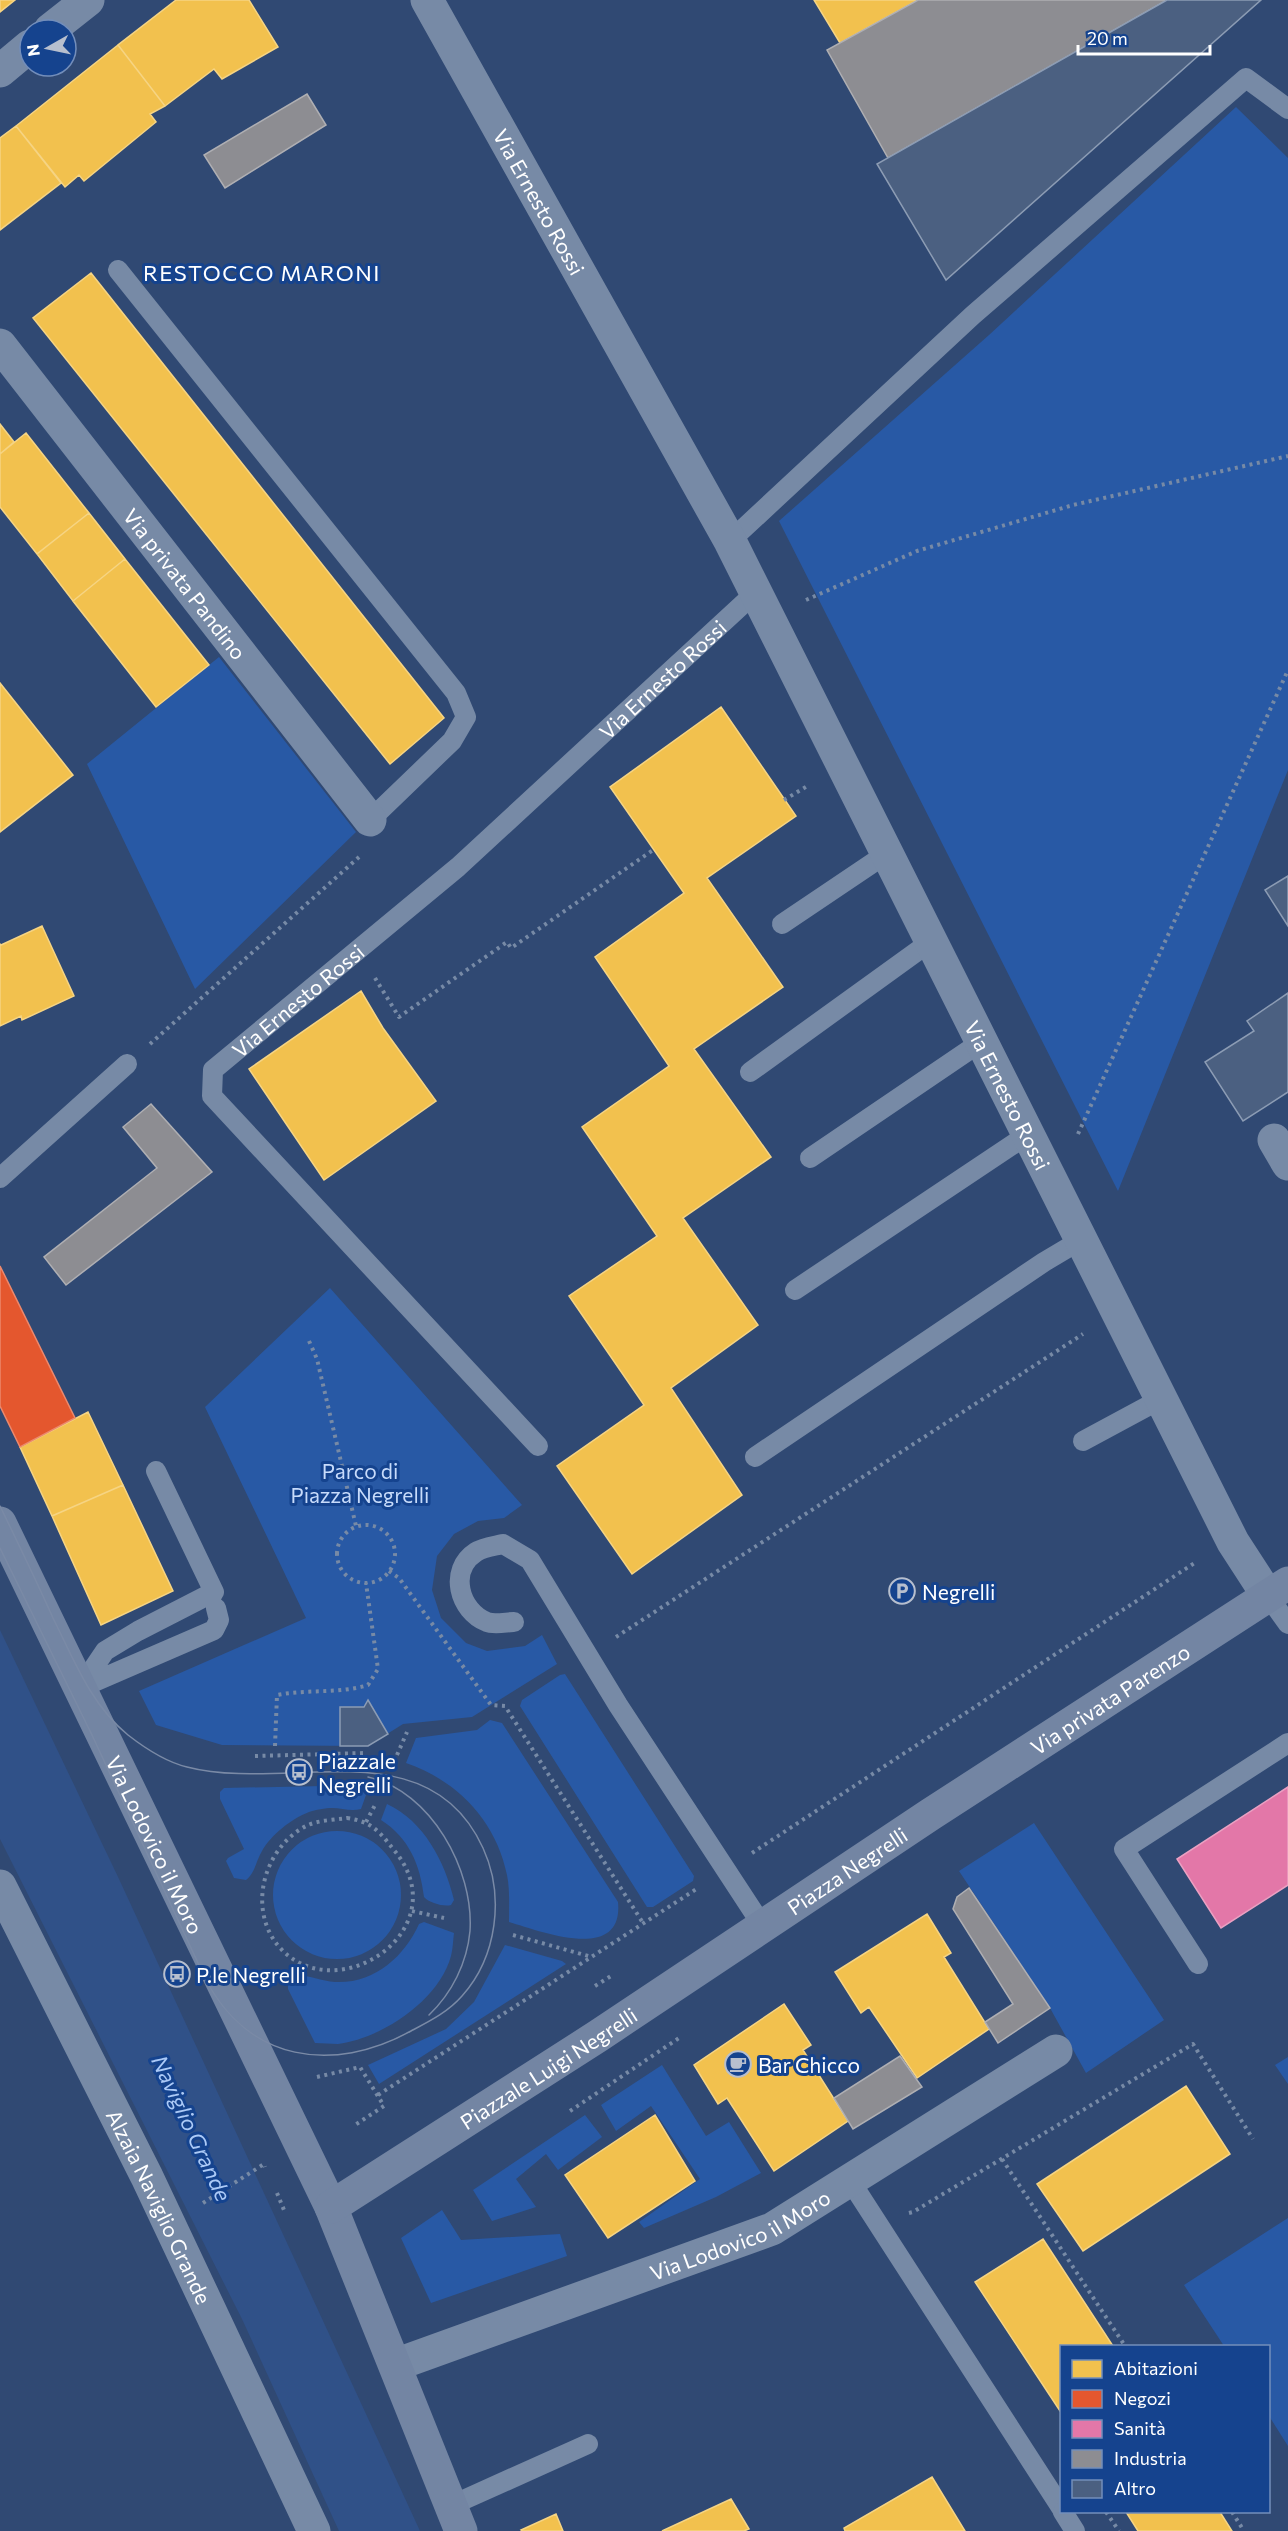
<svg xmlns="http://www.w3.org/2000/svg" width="1288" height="2531" viewBox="0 0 1288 2531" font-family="Commissioner,sans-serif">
<rect width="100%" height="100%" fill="#304973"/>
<!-- green -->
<path fill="#2859a5" d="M1236,107L1288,158V770L1118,1191L779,521L989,335Z
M219,657L356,832L195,989L87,764Z
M330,1288L522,1505L504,1518L478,1521L454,1534L437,1556L432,1590L441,1618L466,1643L487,1651L525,1646L542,1635L557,1664L472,1717L403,1724L368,1746L222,1745L156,1725L139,1691L306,1618L205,1407Z
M565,1674L694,1876L693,1881L653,1907H647L520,1706L522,1700L560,1675Z
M490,1720L502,1723L618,1902C624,1964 540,1931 509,1922C509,1907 510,1890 507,1875C496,1821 458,1781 406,1763L416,1738L477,1730Z
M324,1786L362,1791L366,1795L361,1809C351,1812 342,1808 332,1808C326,1808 315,1810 309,1812C291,1819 271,1835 262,1851C256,1861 255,1873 246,1880L234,1878L226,1861L228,1858L244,1849L220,1799V1792L224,1788Z
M387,1804C424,1821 445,1862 454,1900L451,1905C444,1907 429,1903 424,1897C420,1864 409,1838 381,1820Z
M1034,1823L1164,2020L1086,2073L1050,2008L959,1871Z
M273 1895a64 64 0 1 1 128 0a64 64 0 1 1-128 0Z
M424,1922L454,1933C453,1940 453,1948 451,1956C439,2000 383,2038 338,2044C331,2044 322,2043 315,2043L288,1989V1981L293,1975C307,1974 321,1981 335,1982C374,1984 404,1957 419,1924Z
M505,1945L562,1961L566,1964L379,2084L368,2065L446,2029L474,2002Z
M1288,2057V2084L1275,2065Z
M662,2065L706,2136L729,2122L761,2173L716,2197L644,2228L639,2222L700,2179L651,2106L616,2131L601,2105Z
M585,2115L602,2137L558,2170L546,2154L516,2179L536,2207L492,2221L473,2190Z
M442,2210L461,2240L560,2234L567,2256L431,2303L401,2238Z
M1288,2218V2446L1269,2416L1268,2346H1224L1184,2285Z"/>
<!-- water -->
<path fill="#305188" d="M0,1630L119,1879L420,2531H339L242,2319L0,1839Z"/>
<!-- homes -->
<path fill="#f2c14e" stroke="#f6d483" stroke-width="1.5" d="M0,0H15L0,12Z
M176,0H249L278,47L222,79L214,69L165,106L118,45Z
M814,0H918L840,43Z
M118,45L165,106L150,114L156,122L84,181L79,175L65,187L16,126Z
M16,126L61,183L0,230V138Z
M91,273L444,718L390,764L33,318Z
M0,424L14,442L0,454Z
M26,433L89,513L37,554L0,507V454Z
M89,513L125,559L73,601L37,554Z
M125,559L209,665L156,707L73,601Z
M0,683L73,775L0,832Z
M721,707L796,816L707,878L783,987L694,1049L771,1157L683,1218L758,1325L671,1388L742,1495L632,1574L557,1466L644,1405L569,1296L657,1236L582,1127L669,1066L595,957L684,893L610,787Z
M42,926L74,996L22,1020L21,1016L0,1026V944L1,945Z
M361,991L383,1028L436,1101L324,1180L249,1069Z
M88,1412L123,1485L52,1516L20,1447Z
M123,1485L173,1591L101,1625L52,1516Z
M927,1914L951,1953L944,1957L989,2029L917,2078L869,2007L861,2013L835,1972Z
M784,2004L811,2045L803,2050L848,2121L774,2171L727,2098L718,2104L694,2065Z
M1186,2086L1230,2154L1083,2251L1037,2184Z
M655,2115L695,2181L608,2238L565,2175Z
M1043,2239L1113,2346H1062V2414L975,2282Z
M932,2477L965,2531H845L844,2528Z
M731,2499L749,2529L744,2531H662Z
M1126,2512H1220L1232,2531H1138Z
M556,2514L563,2531H522L521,2530Z"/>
<!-- shops -->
<path fill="#e4572e" stroke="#ec896d" stroke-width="1.5" d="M0,1266L75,1418L20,1447L0,1406Z"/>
<!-- health -->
<path fill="#e377a8" stroke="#eba0c2" stroke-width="1.5" d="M1288,1787V1885L1221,1928L1177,1859Z"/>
<!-- industry -->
<path fill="#8d8d92" stroke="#afafb3" stroke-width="1.5" d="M918,0H1167L888,158L827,50Z
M307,94L326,125L225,188L204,155Z
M151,1104L212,1172L66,1285L44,1257L157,1168L123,1127Z
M969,1888L1050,2008L998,2043L985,2022L1013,2004L953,1909L957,1897Z
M900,2056L922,2087L853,2129L834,2098Z"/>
<!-- building -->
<path fill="#4b6081" stroke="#8c9cb4" stroke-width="1.5" d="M1167,0H1261L946,280L877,164Z
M1288,876V926L1265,890Z
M1288,993V1092L1243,1121L1205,1062L1254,1031L1247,1021Z
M368,1700L388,1734L368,1746H340V1707H364Z"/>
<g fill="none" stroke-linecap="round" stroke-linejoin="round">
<!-- path -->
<path stroke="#778aa6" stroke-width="4" stroke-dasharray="3 4.5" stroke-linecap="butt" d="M806,600L917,551L1073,505L1288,456
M784,800L809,785
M375,978L399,1017L507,942L511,948L653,850
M150,1044L359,857
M1078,1134L1288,670
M309,1341L317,1359L356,1526
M337 1554a29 29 0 1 1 58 0a29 29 0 1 1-58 0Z
M389,1571L399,1578L491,1705L505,1706L643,1923
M616,1637L1083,1334
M275,1746L277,1695C308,1689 339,1694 368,1685L378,1669L366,1583
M397,1755L407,1732
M255,1756L366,1753
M347,1818C372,1822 378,1830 394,1850C459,1928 340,2009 282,1950C246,1913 262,1849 306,1826C318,1820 334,1820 347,1818Z
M366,1822L375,1805
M752,1853L1196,1562
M412,1911L444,1918
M513,1935L592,1957
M595,1986L611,1976
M317,2077L360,2067L384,2106L355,2125
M378,2095L698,1888
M570,2111L679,2038
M1002,2159L1125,2346
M277,2193L284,2210
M203,2203L264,2164L265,2167
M909,2213L913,2212L1193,2044L1253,2139
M1106,2512L1119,2531
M1232,2512L1244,2531"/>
<!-- lane -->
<g stroke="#778aa6" stroke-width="20">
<path d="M118,270L456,693L466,717L452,741L370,820"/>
<path d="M730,541L973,315L1246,78L1288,109"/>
<path d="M782,924L886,854"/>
<path d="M750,1072L930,942"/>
<path d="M810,1158L981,1042"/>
<path d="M0,1178L127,1064"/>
<path d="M795,1290L1027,1135"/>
<path d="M1083,1441L1161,1399"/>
<path id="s1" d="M538,1446L212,1096L213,1070L458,867L756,592"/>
<path d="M755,1457L1044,1262L1081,1240"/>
<path d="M156,1471L214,1592L138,1631L105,1651L80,1688L214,1630L219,1620L216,1608"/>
<path d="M1268,1596L1288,1624"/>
<path d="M514,1622C507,1622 494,1625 487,1622C459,1611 448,1570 476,1552C483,1547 495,1546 503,1544L530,1560L618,1705L762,1925"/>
<path d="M1198,1964L1124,1849L1288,1743"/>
<path d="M851,2182L1062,2509"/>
<path d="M450,2506L588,2444"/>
<path d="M1063,2512L1075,2531"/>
</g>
<!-- street -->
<g stroke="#778aa6" stroke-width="33">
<path id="s2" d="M427,0L730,541L1233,1542L1268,1596"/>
<path d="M50,30L88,0"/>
<path d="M0,71L30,46"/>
<path id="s3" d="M0,345L370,820"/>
<path d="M1274,1140L1288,1164"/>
<path id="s4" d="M0,1886L147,2177L314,2531"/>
<path id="s5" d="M395,2365L772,2229L1056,2051"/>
</g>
<!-- secondary -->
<g stroke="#7385a3" stroke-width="33">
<path id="s6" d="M0,1523L331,2207L461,2531"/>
<path id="s7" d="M331,2207L598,2036L931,1814L1288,1583"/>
</g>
<!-- tram -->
<path stroke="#7a8aa6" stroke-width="1.5" d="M0,1506C18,1543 36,1580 53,1618C74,1660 91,1705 128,1735C146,1749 166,1762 187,1767C286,1793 428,1727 483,1848C505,1896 497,1957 462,1996C448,2012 430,2021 411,2031C333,2074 248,2062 205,1978L92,1735L0,1548
M368,1777C431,1791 474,1870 470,1931C467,1963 452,1993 429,2015"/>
</g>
<!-- icons -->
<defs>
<g id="parking-ring" transform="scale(1.35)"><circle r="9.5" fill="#15438e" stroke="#b7bfce" stroke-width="1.5"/><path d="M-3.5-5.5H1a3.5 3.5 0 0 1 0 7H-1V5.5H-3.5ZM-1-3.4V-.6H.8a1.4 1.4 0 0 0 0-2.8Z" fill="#b7bfce"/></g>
<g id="bus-ring" transform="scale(1.35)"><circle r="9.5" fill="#15438e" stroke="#b7bfce" stroke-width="1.5"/><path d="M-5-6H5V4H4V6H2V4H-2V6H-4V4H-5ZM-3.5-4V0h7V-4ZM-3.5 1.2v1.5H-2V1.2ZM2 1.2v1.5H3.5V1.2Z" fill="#b7bfce"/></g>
<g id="cafe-ring" transform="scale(1.35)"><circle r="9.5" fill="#15438e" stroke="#b7bfce" stroke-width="1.5"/><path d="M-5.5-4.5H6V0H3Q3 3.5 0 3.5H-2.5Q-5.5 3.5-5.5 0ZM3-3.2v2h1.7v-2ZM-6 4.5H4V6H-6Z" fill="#b7bfce"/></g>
</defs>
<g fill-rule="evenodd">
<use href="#parking-ring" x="902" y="1591"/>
<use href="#bus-ring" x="299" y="1772"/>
<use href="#bus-ring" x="177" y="1974"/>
<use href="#cafe-ring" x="738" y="2064"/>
</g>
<g text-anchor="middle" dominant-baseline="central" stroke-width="6" stroke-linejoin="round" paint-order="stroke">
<!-- street labels -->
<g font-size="21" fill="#fff" stroke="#15438e">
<text stroke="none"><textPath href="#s2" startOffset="231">Via Ernesto Rossi</textPath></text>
<text stroke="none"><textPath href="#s3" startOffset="302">Via privata Pandino</textPath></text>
<text stroke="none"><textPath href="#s1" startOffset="1100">Via Ernesto Rossi</textPath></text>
<text stroke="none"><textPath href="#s1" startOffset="614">Via Ernesto Rossi</textPath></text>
<text stroke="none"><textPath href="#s2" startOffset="1240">Via Ernesto Rossi</textPath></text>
<text stroke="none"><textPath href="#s7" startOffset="930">Via privata Parenzo</textPath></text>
<text stroke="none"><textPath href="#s6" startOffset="357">Via Lodovico il Moro</textPath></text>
<text stroke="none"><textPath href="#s7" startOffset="616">Piazza Negrelli</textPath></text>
<text stroke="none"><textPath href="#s7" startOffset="258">Piazzale Luigi Negrelli</textPath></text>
<text stroke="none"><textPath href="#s4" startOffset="358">Alzaia Naviglio Grande</textPath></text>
<text stroke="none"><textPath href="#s5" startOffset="369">Via Lodovico il Moro</textPath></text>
</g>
<!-- park labels -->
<g font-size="21" fill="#c7dbfb" stroke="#15438e">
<text x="360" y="1470">Parco di<tspan x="360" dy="24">Piazza Negrelli</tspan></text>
</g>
<!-- poi labels -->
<g font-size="21" fill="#fff" stroke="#15438e" text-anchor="start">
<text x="922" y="1591">Negrelli</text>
<text x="318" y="1760">Piazzale<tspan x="318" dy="24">Negrelli</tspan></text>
<text x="196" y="1974">P.le Negrelli</text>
<text x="758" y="2064">Bar Chicco</text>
</g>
<!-- neighbourhood labels -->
<g font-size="22" letter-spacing="1.5" fill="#fff" stroke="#15438e">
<text x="262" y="272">RESTOCCO MARONI</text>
</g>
<!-- water labels -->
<g font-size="22" font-style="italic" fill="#accaf7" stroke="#15438e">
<text transform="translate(192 2128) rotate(65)">Naviglio Grande</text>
</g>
</g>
<!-- legend -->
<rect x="1060" y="2345" width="210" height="168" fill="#15438e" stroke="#738ebb" stroke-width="1.5"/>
<rect x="1072" y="2360" width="30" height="18" fill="#f2c14e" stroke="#738ebb" stroke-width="1.5"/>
<text x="1114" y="2375" font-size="18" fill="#ffffff">Abitazioni</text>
<rect x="1072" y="2390" width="30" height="18" fill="#e4572e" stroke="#738ebb" stroke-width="1.5"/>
<text x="1114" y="2405" font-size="18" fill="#ffffff">Negozi</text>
<rect x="1072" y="2420" width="30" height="18" fill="#e377a8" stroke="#738ebb" stroke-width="1.5"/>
<text x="1114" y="2435" font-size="18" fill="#ffffff">Sanità</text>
<rect x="1072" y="2450" width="30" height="18" fill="#8d8d92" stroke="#738ebb" stroke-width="1.5"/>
<text x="1114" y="2465" font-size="18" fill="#ffffff">Industria</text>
<rect x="1072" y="2480" width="30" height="18" fill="#4b6081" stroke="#738ebb" stroke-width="1.5"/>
<text x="1114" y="2495" font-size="18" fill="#ffffff">Altro</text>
<!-- north arrow -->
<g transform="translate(48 48) rotate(261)"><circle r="28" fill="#15438e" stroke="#738ebb" stroke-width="1.5"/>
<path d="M0-4.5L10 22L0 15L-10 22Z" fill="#b7bfce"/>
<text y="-9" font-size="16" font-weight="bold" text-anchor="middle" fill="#ffffff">N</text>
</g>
<!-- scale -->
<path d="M1078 45v9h132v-9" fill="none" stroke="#ffffff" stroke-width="3"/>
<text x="1087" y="45" font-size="18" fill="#ffffff" stroke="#15438e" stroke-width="4.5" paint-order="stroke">20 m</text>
</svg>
